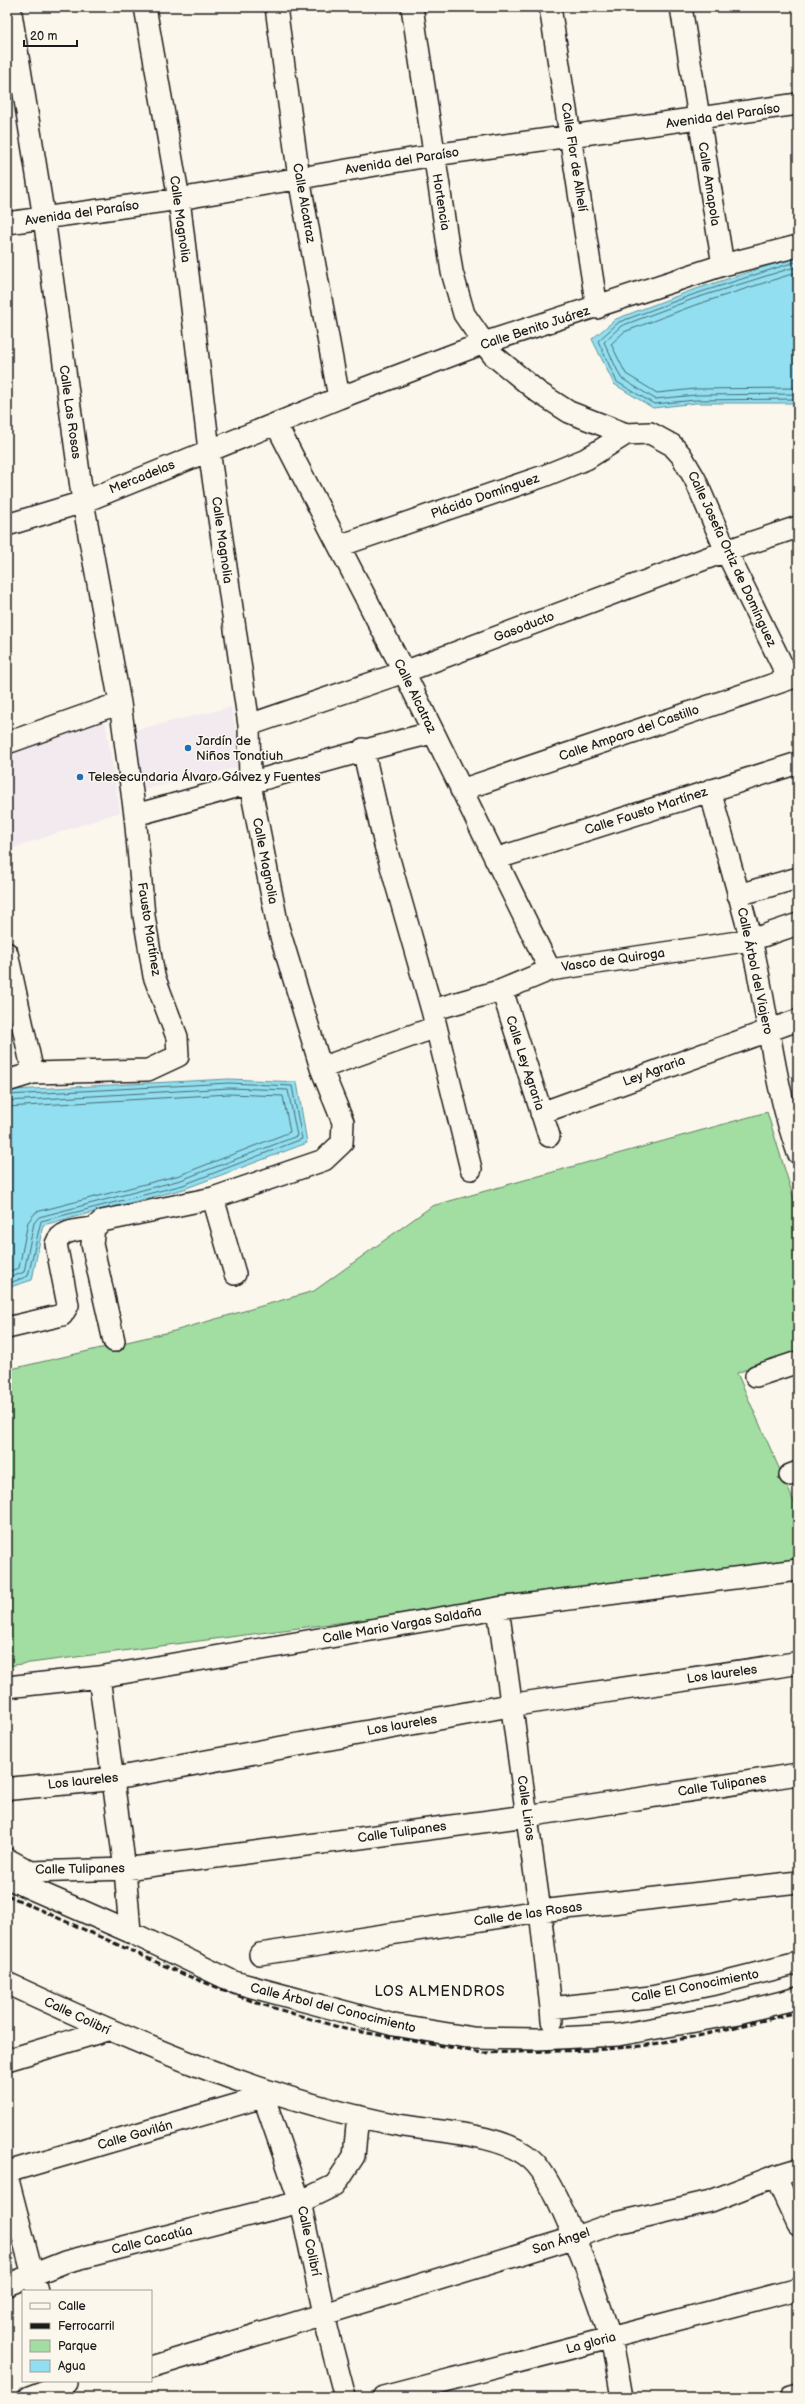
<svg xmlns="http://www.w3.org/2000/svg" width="805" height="2404" viewBox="0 0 805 2404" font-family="'Balsamiq Sans',sans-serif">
<rect width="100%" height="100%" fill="#fbf7ec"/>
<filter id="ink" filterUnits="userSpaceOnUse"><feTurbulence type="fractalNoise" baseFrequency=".025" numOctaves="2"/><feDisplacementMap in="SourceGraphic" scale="8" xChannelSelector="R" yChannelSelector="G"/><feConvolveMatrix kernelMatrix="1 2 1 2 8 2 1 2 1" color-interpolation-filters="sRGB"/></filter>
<g filter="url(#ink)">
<!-- built -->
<path fill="#f3eaf0" d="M231,707L244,766L138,791L135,730Z
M105,719L120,812L7,850V752Z"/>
<!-- green -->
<path fill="#a2dda2" stroke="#5f7c5f" d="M767,1112L798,1212V1350L737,1373L798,1511V1563L7,1666V1370L174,1331L314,1291L432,1206Z"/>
<!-- water -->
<path fill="#91dff0" stroke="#62919b" d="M798,256V403H696L653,408L614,384L592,339L616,319L690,291Z
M229,1079L297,1082L307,1143L184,1189L43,1225L32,1280L7,1288V1092L13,1090Z"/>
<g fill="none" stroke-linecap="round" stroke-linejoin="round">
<!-- shore -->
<path stroke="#4b6a71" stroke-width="1" d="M798,261L692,295L619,322L598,341L617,382L654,404L696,400L798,399
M798,266L693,299L621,326L604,342L621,378L655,399L696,395L798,394
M798,272L695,305L624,332L611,344L626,374L657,393L695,389L798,388
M7,1095L229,1083L292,1086L302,1139L183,1185L41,1221L28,1276L7,1284
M7,1101L229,1088L288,1090L297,1136L181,1180L39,1217L34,1223L24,1272L7,1279
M7,1107L229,1094L283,1096L290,1132L180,1175L36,1212L28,1222L19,1268L7,1272"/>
<!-- minor casing -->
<g stroke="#1c1c1c" stroke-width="24">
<path id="minor" d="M276,7L299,178L339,398
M412,7L452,272L464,314L484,343L493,355L538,392L569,412L626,434L650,433L672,445L681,455L695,479L726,551L789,679
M550,7L597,308
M681,7L723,265
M7,223L179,199L434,155L798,104
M276,424L404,672L550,970
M7,525L83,502L339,398L484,343L723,265L798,246
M339,546L544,476L586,459L626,434
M249,725L404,672L726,551L798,527
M7,743L120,703
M363,749L385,845L432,1010L471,1169
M461,790L798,676
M710,790C723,840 738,890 751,940C768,1010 773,1084 798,1153
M135,815C234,789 332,757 432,733
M495,859L798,763
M738,895L798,878
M7,953L33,1073
M502,990L549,1136
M432,1010L502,990L550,970L751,940L798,924
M321,1068L436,1027
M7,1081L33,1073L148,1070L178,1056L177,1037L154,976L144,916L135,815L120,703L83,502L44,218L10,7
M541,1113L798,1020
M213,1198L235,1274
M7,1328L62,1315L68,1305L56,1244C61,1229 81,1230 94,1228
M114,1341L92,1244L94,1228L102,1221L213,1198L324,1160L342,1143L343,1122L321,1068L278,927L250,784L249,725L209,450L179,199L145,7
M756,1376L798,1362
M790,1475L798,1472
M498,1608L540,1911L551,2008
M99,1677L125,1869L130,1932
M7,1687L99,1677L498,1608L798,1570
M7,1859L31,1872L125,1869L527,1816L798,1774
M7,1878L130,1932L234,1982L394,2025L473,2038L538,2039L618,2035L734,2014L798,1998
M260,1954L540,1911L798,1882
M7,1983C133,2042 261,2098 398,2125C437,2132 501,2133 531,2159C558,2181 598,2299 610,2337C616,2356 618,2377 622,2397
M552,2021L551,2008L651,1997L715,1984L798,1963
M7,2060L107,2030
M261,2089L300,2202L328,2332L345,2397
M7,2172L263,2097
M7,2176L37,2291
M775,2176L798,2225
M7,2285L65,2262L300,2202L335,2185L354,2156L358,2116
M151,2367L573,2238L612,2224L711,2201L775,2176L798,2169
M29,2397L66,2383
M383,2397L798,2289
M791,2397L798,2395"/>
</g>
<!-- tertiary casing -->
<g stroke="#1c1c1c" stroke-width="25">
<path id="tertiary" d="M7,1789L112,1779L512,1705L798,1663"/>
</g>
<!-- minor -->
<use href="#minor" stroke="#fbf7ec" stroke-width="21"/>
<!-- tertiary -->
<use href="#tertiary" stroke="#fbf7ec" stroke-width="22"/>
<!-- rail -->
<path stroke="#1c1c1c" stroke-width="3" stroke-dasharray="6 3" stroke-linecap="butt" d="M7,1895L183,1974L257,2003L345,2029L483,2053L593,2050L642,2046L698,2036L798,2012"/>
</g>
</g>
<!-- markers -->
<g fill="#1f6fb2" stroke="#fbf7ec" stroke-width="1.5">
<circle cx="188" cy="748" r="4"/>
<circle cx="80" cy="777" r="4"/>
</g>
<g text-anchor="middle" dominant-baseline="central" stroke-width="3" stroke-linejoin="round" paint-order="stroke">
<!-- street labels -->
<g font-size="13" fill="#1c1c1c" stroke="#fbf7ec">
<text transform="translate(723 116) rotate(-8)">Avenida del Paraíso</text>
<text transform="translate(574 157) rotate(81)">Calle Flor de Alhelí</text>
<text transform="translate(402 161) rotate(-9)">Avenida del Paraíso</text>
<text transform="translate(709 184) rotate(81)">Calle Amapola</text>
<text transform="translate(441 202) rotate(81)">Hortencia</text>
<text transform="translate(304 203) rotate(80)">Calle Alcatraz</text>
<text transform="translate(82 213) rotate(-8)">Avenida del Paraíso</text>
<text transform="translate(180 219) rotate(82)">Calle Magnolia</text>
<text transform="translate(535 328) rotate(-18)">Calle Benito Juárez</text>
<text transform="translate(70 412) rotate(82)">Calle Las Rosas</text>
<text transform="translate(142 477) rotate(-22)">Mercadelas</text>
<text transform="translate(485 496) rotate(-19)">Plácido Domínguez</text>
<text transform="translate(222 540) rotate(82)">Calle Magnolia</text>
<text transform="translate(732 559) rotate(65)">Calle Josefa Ortiz de Domínguez</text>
<text transform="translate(524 627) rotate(-21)">Gasoducto</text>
<text transform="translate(415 696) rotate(64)">Calle Alcatraz</text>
<text transform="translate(629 733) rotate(-19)">Calle Amparo del Castillo</text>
<text transform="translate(646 811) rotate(-18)">Calle Fausto Martínez</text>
<text transform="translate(265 861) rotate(79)">Calle Magnolia</text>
<text transform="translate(149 929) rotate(81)">Fausto Martínez</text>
<text transform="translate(613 960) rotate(-8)">Vasco de Quiroga</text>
<text transform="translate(755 971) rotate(78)">Calle Árbol del Viajero</text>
<text transform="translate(525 1063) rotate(72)">Calle Ley Agraria</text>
<text transform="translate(654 1071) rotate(-20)">Ley Agraria</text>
<text transform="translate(402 1625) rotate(-10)">Calle Mario Vargas Saldaña</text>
<text transform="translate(722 1674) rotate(-8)">Los laureles</text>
<text transform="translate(402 1725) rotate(-10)">Los laureles</text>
<text transform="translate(83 1781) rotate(-6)">Los laureles</text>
<text transform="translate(722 1785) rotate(-9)">Calle Tulipanes</text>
<text transform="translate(526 1808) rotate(82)">Calle Lirios</text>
<text transform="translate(402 1832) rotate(-8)">Calle Tulipanes</text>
<text transform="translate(80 1869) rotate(-1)">Calle Tulipanes</text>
<text transform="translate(528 1914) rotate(-8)">Calle de las Rosas</text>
<text transform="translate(695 1986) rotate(-11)">Calle El Conocimiento</text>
<text transform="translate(333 2008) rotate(14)">Calle Árbol del Conocimiento</text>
<text transform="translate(77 2016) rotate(25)">Calle Colibrí</text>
<text transform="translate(135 2135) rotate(-16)">Calle Gavilán</text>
<text transform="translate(152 2240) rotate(-14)">Calle Cacatúa</text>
<text transform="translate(309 2241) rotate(78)">Calle Colibrí</text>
<text transform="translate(561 2241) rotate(-18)">San Ángel</text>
<text transform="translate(591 2343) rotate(-15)">La gloria</text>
</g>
<!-- poi labels -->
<g font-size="13" fill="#1c1c1c" stroke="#fbf7ec" text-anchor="start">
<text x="196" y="741">Jardín de<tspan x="196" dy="15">Niños Tonatiuh</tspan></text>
<text x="88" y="777">Telesecundaria Álvaro Gálvez y Fuentes</text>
</g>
<!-- neighbourhood labels -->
<g font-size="14" letter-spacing="1" fill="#1c1c1c" stroke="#fbf7ec">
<text x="440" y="1991">LOS ALMENDROS</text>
</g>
</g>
<!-- margin -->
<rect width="805" height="2404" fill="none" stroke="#fbf7ec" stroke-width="24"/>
<rect x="12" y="12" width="781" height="2380" fill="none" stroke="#1c1c1c" stroke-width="1.5" filter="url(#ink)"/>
<!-- legend -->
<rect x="22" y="2290" width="130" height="92" fill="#fbf7ec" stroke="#a29f99"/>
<rect x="30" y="2303" width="20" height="6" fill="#fbf7ec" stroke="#a29f99"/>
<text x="58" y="2310" font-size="12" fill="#1c1c1c">Calle</text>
<rect x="30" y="2323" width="20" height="6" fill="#1c1c1c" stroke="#a29f99"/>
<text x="58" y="2330" font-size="12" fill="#1c1c1c">Ferrocarril</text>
<rect x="30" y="2340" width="20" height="12" fill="#a2dda2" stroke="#a29f99"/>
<text x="58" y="2350" font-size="12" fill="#1c1c1c">Parque</text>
<rect x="30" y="2360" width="20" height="12" fill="#91dff0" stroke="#a29f99"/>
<text x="58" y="2370" font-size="12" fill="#1c1c1c">Agua</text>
<!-- scale -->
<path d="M24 40v6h53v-6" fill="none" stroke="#1c1c1c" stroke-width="2"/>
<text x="30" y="40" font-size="12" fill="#1c1c1c" stroke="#fbf7ec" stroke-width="3" paint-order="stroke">20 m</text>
</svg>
